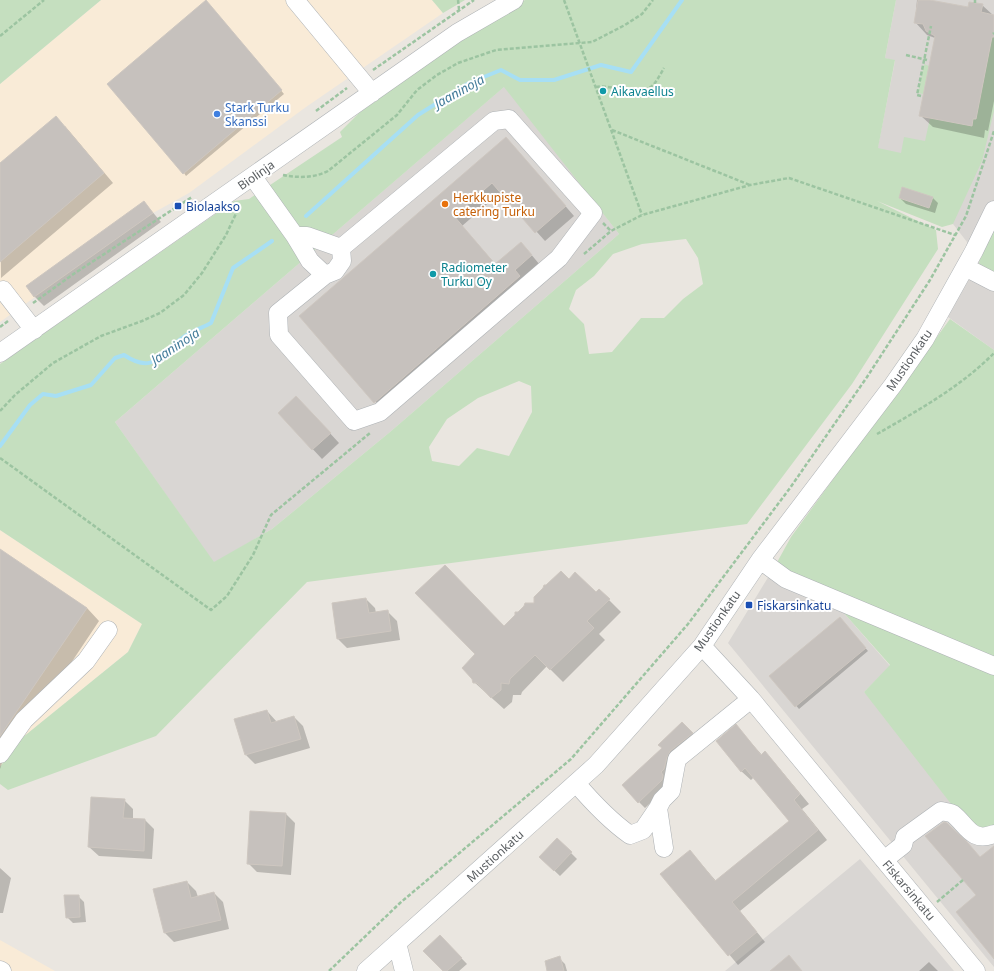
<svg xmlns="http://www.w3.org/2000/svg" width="994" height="971" viewBox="0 0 994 971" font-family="'Noto Sans',sans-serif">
<rect width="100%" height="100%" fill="#eae6e0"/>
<!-- commercial -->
<path fill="#f9ebd7" d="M101,0H432L443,13L306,107L189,193L153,213L0,322V84Z
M0,530L142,624L128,652L17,742L0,767Z
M0,940L55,971H0Z"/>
<!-- industrial -->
<path fill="#d9d6d3" d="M896,0H994V350L941,312L974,251L953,224L868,197L895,61L885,58Z
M505,86L619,234L390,432L272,529L214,563L115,422Z
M775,566L843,612L890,666L864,692L994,827V967L728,643Z
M860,859L954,971H725Z"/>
<!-- green -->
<path fill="#c5dfbf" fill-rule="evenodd" d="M0,0H101L0,84Z
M432,0H465L443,13Z
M525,0H896L885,58L895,60L878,148L901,153L904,137L925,141L930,118L972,126L973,119H976L992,37H994V111L982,161L953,224L942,227L877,201L936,230L938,249L852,384L747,524L307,582L156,736L8,790L0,784V767L17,742L128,652L142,624L0,530V364L234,201L249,199L342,137L340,132L359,113L440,55L485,23ZM504,87L619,234L390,432L272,529L214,562L115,422ZM686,239L698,258L703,284L683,299L664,318H641L612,352L589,354L584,324L569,309L576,290L594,276L613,254L642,244ZM519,381L531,386L532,412L509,456L477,448L459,466L432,461L429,447L447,419L478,398Z
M924,64L929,66L923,94L918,93Z
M994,227V274L979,265L980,257Z
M950,319L994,350V827L992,828L976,827L955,809L864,692L890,665L843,612L775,566L791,537Z"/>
<!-- shadow -->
<path fill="#0003" d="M917,0L969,8L982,5L994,16V101L988,131L985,130L984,138L933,127L920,115L935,38L927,35L915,22Z
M209,4L284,94L186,176L184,173Z
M65,126L113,183L1,278L0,165Z
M515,148L574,216L545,241L501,192L462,226L496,265L530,253L540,265L384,411L300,316Z
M932,197L938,203L935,213L906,204L900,198Z
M144,202L161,222L44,306L35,297L27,286Z
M305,406L339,443L322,459L279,413Z
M0,551L87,608L99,621L31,723L3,760L0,769Z
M569,580L596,594L599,590L621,612L599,634L605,640L563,682L547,666L522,692L521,695H513L512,702L504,709L474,682L505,627Z
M366,599L375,608L376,613L388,612L397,621L400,640L347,648L338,639Z
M842,621L868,651L799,709L771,676Z
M267,711L277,722L294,717L303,726L310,748L255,764L246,755Z
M682,723L698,739L668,786L645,808L639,802L663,748Z
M736,726L762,755L765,753L774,762L809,804L802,809L827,840L740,911L765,942L738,965L662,874L690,851L716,881L790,821L754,777L751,780L741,771Z
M124,800L133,809V820H145L154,829L152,859L99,856L89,847Z
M286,814L295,823L291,875L257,872L248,863Z
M557,839L577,859L560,876L540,857Z
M0,868L11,878L3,913H0Z
M187,882L196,891L198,897L214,893L223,902L229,929L174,942L165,933L155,889Z
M78,896L84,902L86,922L73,923L67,917Z
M440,936L467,964L459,971H444Z
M559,958L565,964L567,971H548Z
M929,962L938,971H919Z"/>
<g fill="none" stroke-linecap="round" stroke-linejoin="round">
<!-- stream -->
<path stroke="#a7dff4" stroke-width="4" d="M306,216L418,115L469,83L501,70L520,80H554L601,65L631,72L682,0
M0,446L30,405L43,394L56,396L91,385L115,358L124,355C154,375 160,354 182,338C191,331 202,328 211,323L233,268L272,241"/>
</g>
<!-- building -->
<path fill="#c6c1bd" stroke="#cec7c0" d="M206,0L282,90L183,174L107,84Z
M918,0H930L968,7L969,2L983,4L981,12L994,15V37H992L976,119H973L972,126L919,116L935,36L926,31L923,24L914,23Z
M56,116L104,173L0,262V163Z
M506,137L566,206L535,233L492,183L454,216L495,264L521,242L532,255L515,270L520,276L374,403L299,316Z
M902,187L933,197L929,208L899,198Z
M144,201L153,213L34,297L26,286Z
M296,396L331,433L312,450L278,413Z
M0,549L87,608L0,736Z
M445,565L504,626L515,615V612H518L524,606L525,603H534V597L543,588L544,585H546L561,571L569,579L575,572L596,592L599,589L610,599L587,621L594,628L550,670L535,655L510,679L509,684L501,683V690L491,698L477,683H473L472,679L462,668L475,654L415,593Z
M366,598L369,613L388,610L391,631L337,639L332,603Z
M840,617L866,648L795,707L769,676Z
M267,710L271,723L294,716L301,739L245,755L234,719Z
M682,722L693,733L670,751L667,757L664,769L661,772L663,775L662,780L638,803L622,785L662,748L658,745Z
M736,724L761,755L765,751L800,794L794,800L818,830L732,902L757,932L728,956L660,874L690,850L715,881L789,821L745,768L741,772L716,741Z
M91,797L125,799L123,818L145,819L144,851L88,847Z
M250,811L286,813L282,866L247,864Z
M944,822L947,823L968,843L980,857L994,846V959L956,912L976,895L925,836Z
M557,838L572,852L554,871L539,857Z
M187,881L191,898L214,892L221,920L164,933L153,889Z
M64,895H79L80,917L66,918Z
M440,935L462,958L447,971H443L423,951Z
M789,955L802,971H770Z
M560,956L564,971H547L545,961Z"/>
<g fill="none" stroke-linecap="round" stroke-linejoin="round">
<!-- minor casing -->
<g stroke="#aeb2b5" stroke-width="19">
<path id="minor" d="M295,0L372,93
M509,119L593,213L559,258L380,412L354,421L279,335L278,313L325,275L335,271L342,261L341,248L494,121Z
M253,177L295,236L310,261L325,275
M295,236H307L341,248
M965,267L994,282
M3,290L34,330
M0,353L457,33L514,0
M760,560L786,579L994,666
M702,646L751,699L976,971
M0,754L24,720L86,661L108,630
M576,783C593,803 609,820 630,835L643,830L658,808
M664,848L658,808L662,800L671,791L677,759L751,699
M884,860L903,845L905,837L941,811C945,812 950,812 953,814C967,825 971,843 994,834
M397,943L404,971
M0,970L2,971
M366,971L596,765L702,646L760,560L893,385L925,339L974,251L994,210"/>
</g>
<!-- path -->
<path stroke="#9cc4a1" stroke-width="2.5" stroke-dasharray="4 2" stroke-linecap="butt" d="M458,0L459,9
M564,0L642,215
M975,3V0
M993,34L994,33
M0,36L44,0
M906,55L927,60
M373,70L474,0
M596,87C612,84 642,98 654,84C658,79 661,73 664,68
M921,96L917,95L931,26
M316,111L347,88
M612,130L750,185
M283,175C298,178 314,178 328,171L397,115L417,90L437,75L458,63L496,50L592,42L625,25L642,14L653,0
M603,223L611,231
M584,254L611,231L642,215L750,185L789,178L955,235
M33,303L75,273L192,197
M0,327L8,321
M0,411L15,395L53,363L101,336L142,321L160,313L184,295L202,273L226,235L240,205
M877,434C917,411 962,386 994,353
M0,458L211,610L227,596L253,555L271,515L370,433
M937,902L963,880
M329,971L400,903L571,759L688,624L790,488L867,377L930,280L966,216L994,131"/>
<!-- minor -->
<use href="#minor" stroke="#fff" stroke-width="18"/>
</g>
<!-- markers -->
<g fill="#0f9aa8" stroke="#fff" stroke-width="1.5">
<circle cx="603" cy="91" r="4"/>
<circle cx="433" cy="274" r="4"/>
</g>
<circle fill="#3f7fe0" stroke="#fff" stroke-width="1.5" cx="217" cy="114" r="4"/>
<circle fill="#e8710a" stroke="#fff" stroke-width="1.5" cx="445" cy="204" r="4"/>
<g fill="#1a4fb4" stroke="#fff" stroke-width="1.5">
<rect x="174" y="202" width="8" height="8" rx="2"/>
<rect x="745" y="601" width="8" height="8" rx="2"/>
</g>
<g text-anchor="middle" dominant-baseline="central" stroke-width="4" stroke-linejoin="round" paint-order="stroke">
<!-- culture labels -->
<g font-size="12" fill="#0d838f" stroke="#fff" text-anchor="start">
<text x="611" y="91">Aikavaellus</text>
<text x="441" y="267">Radiometer<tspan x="441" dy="14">Turku Oy</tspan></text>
</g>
<!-- shop labels -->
<g font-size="12" fill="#366cbe" stroke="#fff" text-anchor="start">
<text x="225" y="107">Stark Turku<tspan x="225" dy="14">Skanssi</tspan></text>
</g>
<!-- street labels -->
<g font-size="12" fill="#595d60" stroke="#fff">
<text transform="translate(256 175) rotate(-35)">Biolinja</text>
<text transform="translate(909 360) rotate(-56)">Mustionkatu</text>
<text transform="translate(717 621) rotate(-55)">Mustionkatu</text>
<text transform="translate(495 856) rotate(-42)">Mustionkatu</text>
<text transform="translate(909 890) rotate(50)">Fiskarsinkatu</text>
</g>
<!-- food labels -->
<g font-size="12" fill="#c56008" stroke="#fff" text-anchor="start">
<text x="453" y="197">Herkkupiste<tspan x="453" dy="14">catering Turku</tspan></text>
</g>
<!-- transit labels -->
<g font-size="12" fill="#164399" stroke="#fff" text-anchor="start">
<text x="186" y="206">Biolaakso</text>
<text x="757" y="605">Fiskarsinkatu</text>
</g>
<!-- water labels -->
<g font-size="13" font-style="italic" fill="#457d9b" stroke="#fff">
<text transform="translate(459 91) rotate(-29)">Jaaninoja</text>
<text transform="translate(175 346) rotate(-33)">Jaaninoja</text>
</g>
</g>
</svg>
